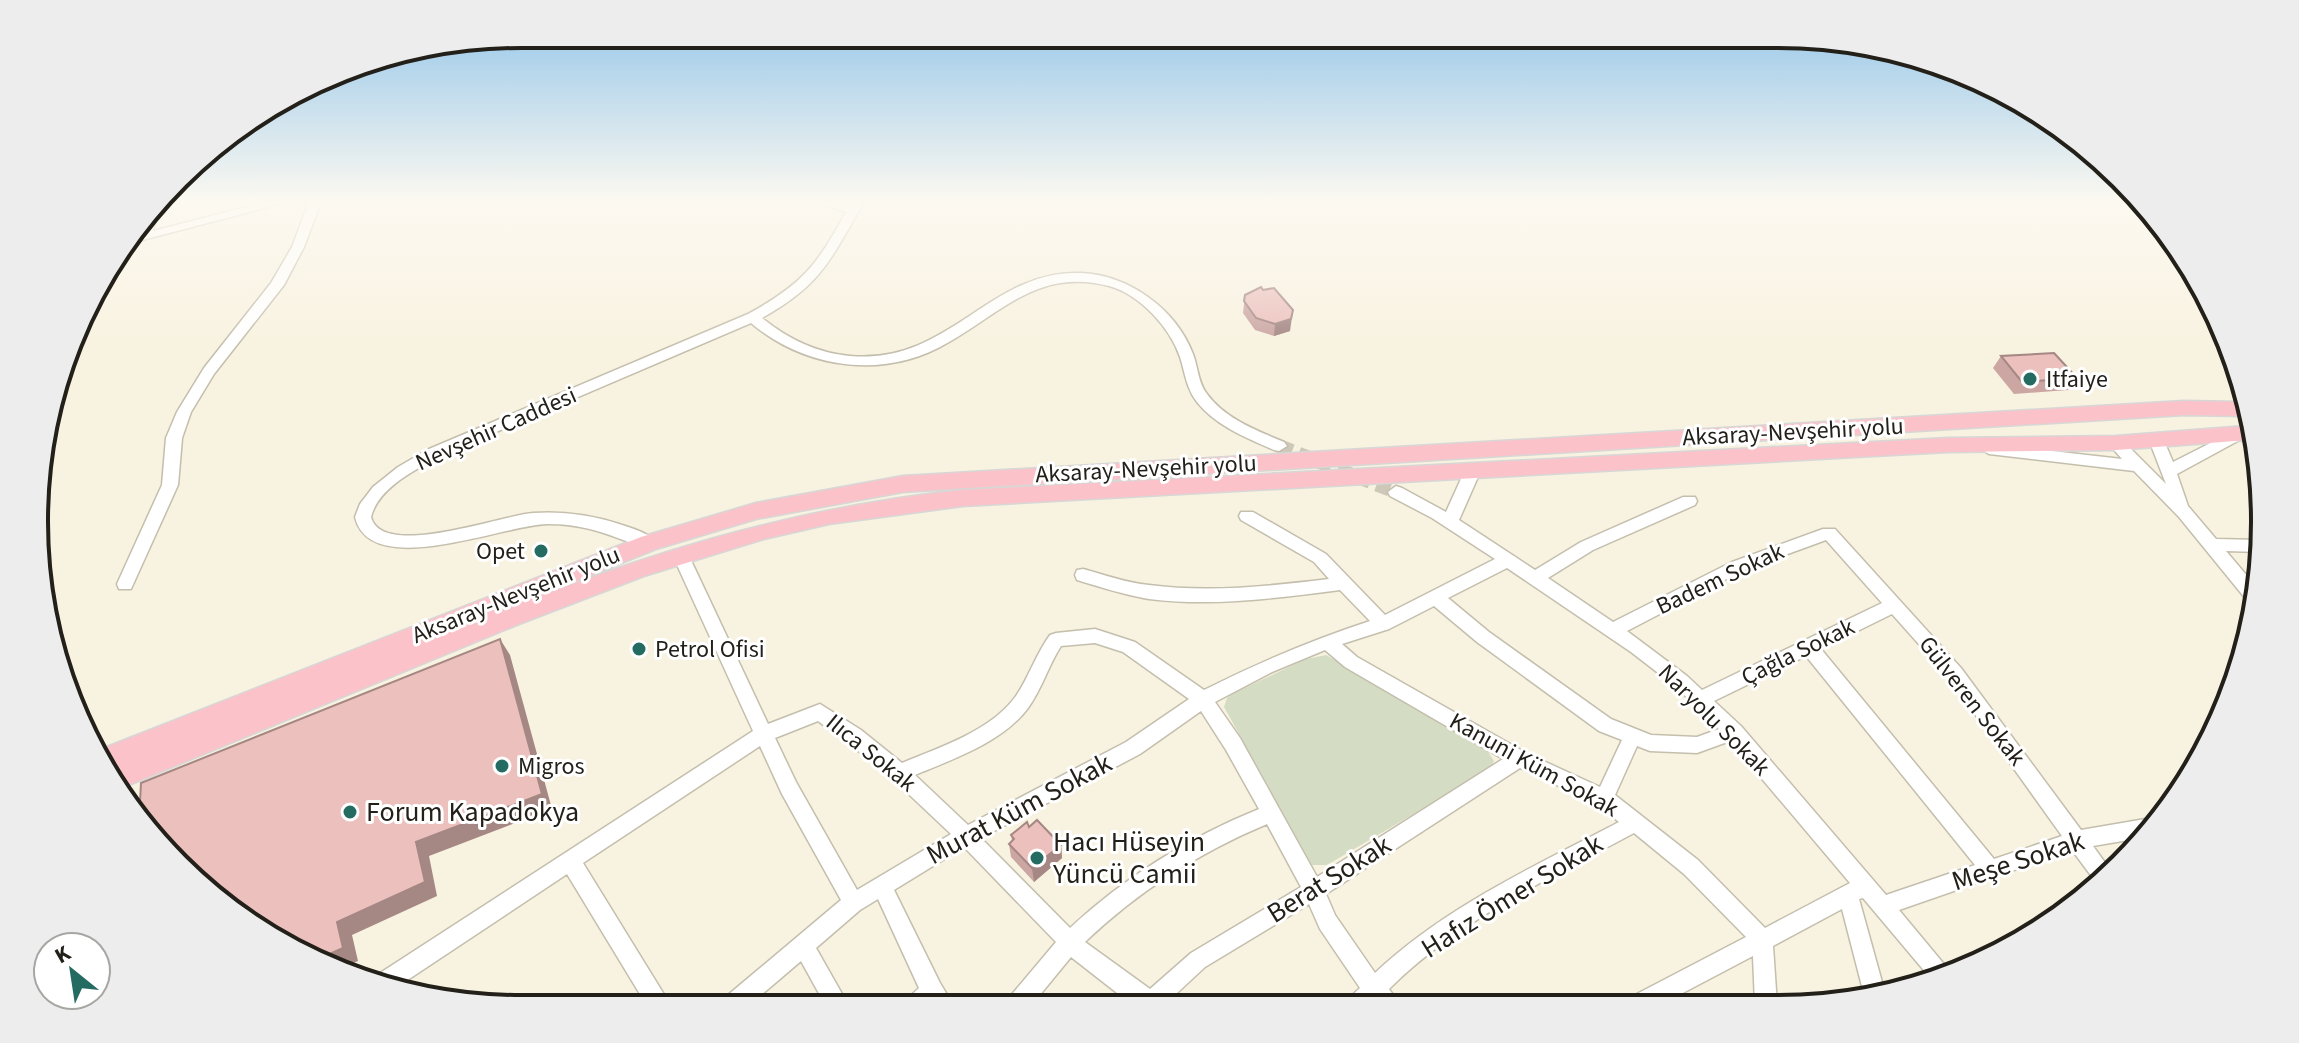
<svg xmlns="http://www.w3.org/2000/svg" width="2299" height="1043" viewBox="0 0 2299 1043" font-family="'Source Sans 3',sans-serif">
<rect width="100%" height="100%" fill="#f8f2e0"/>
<!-- green -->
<path fill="#d4ddc4" d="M1326,655L1483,744L1494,761L1490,769L1327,865H1312L1224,707L1227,698L1234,693L1306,659Z"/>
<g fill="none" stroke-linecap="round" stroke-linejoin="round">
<!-- minor-tunnel -->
<path stroke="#cdc8b8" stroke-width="14" stroke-dasharray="14 7" stroke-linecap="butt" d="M1279,446L1396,492"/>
<!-- minor casing -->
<g stroke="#c4bead" stroke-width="3">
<path id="minor" d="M266,202H288L127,244L134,236L139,235L142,226L153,212L157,215L153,231Z
M309,202H321L304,247L284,285L214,374L191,412L182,438L178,485L131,589H119L117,584L162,485L166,438L177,412L204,368L271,283L292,247Z
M816,202L850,205L852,202H864C831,258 823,284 762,318C788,339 817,353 850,356C950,365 990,269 1081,273C1129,275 1176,309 1193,354C1198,367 1198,383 1207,394C1225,419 1258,431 1284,442L1287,446L1279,451L1274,450C1247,438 1216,426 1197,402C1186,388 1185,372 1180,357C1170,327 1139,294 1109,286C1040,268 1004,310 949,342C886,380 807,370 751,323L440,456C415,470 378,488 371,517C382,560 502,515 533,513C563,511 591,515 619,524C631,528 650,533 657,543L655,547L649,549C612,537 590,524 548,524C502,525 370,581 355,517L360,504L373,487L398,467L429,449L748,314C803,284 817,265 846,212Z
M2240,428L2245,429L2247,433L2245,437L2177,474L2188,506L2216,539L2261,540L2259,552L2226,551L2253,583L2250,599L2245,598L2179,517L2134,471L1989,454L1981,449L1989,444L2122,459L2108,443L2116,438L2121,439L2166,484L2149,440L2152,436H2162L2173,462Z
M1473,464L1481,470L1459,520L1535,570L1581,542L1683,497H1695L1697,501L1695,505L1593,550L1548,578L1613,622L1732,562L1823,529H1835L1961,668L2081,830L2157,817L2163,819L2146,837L2093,846L2111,871L2098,885L2072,850L1899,910L1953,975L1932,980L1863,898L1859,899L1885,993L1865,998L1842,909L1773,946L1777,1005H1755L1753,956L1660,1005H1628L1631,997L1746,937L1684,874L1634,833C1550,878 1457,921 1389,989L1401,1006H1346L1349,998L1360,988L1320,929L1309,904L1205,967L1162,1007H1135L1071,957L1030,1007H1005L1008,999L1056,942L964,847L894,890L940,983L955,1008H903L906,1000L919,988L878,899L860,910L816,948L850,1008H827L801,961L746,1008H719L722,1000L841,900L782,794L760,746L583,863L673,1009H649L567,874L400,985L375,980L377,975L753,731L672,554L674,550H686L688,554L768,724L820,704L861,730L902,763C940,747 991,731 1016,696C1029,677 1036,654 1050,635L1056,633L1095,629L1135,642L1204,690C1258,663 1312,640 1370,621L1340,590C1277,598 1213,607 1149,599C1125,595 1100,587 1077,580L1075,575L1077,570L1083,569C1105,575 1127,583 1149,585C1209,593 1270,586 1329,579L1314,562L1241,520L1239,516L1241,512H1253L1326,554L1385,615L1495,559L1432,518L1390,496L1388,492L1396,486L1402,488L1446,512L1465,470ZM1826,540L1882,603L1702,690L1687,676L1627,631L1744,570ZM1507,568L1631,652L1675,686L1719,729L1697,737L1651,735L1611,719L1489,632L1448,598ZM1434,606L1477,642L1599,731L1622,740L1600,787L1526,753L1357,657L1342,644L1389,629ZM1892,614L1949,678L2062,836L1994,859L1821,649ZM1095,643L1123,652L1189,699L1126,742L968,825L915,775C953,759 1003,742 1028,708C1042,689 1048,666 1061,646ZM1325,650L1345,667L1503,759L1317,877L1240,738L1215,702L1272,672ZM1806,656L1975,865L1886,895L1741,726L1714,701ZM1201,711L1226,750L1259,809C1190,837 1125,877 1070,928L981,838L1140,754ZM818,721L881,768L951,834L857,890L796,782L775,738ZM1730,741L1850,883L1765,928L1698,860L1615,795L1637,746L1650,751L1697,753ZM1520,768L1597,804L1619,822C1535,866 1445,907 1375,973L1335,915L1326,894ZM1267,824L1301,887L1191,953L1150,989L1085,942C1137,892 1200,852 1267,824Z"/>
</g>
<!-- highway casing -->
<g stroke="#d7d7d6" stroke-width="3">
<path id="highway" d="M2184,401L2241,402L2244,416L2184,415L903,492L756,519L656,549L522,603C667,547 807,506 963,490L1948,438L2116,436L2246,426L2249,440L2116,450L1948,452L963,506L829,524L764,539L644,576L519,624L119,789L104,771L405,650L104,771L94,752L641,537L756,503L903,476Z"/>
</g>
<!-- minor -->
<use href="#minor" fill="#fff" fill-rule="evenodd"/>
<!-- highway -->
<use href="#highway" fill="#fcc2ca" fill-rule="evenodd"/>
</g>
<!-- wall -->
<path fill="#cba6a3" d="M1245,295L1290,331L1274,336L1255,330L1243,313Z
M2001,356L2077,378L2068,390L2014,394L1993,368Z
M1011,835L1061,845L1062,858L1034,882L1011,857L1009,844L1012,841Z"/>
<!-- shaded-wall -->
<path fill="#a58784" d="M1293,310L1290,331L1274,336L1275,324Z
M500,639L510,655L552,809L429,856L437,896L352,935L358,961L334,971L316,960L337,922L416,842Z
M1061,845L1062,858L1034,882L1032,868Z"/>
<!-- building -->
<path fill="#ecc1bd" stroke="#a58784" stroke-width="2" d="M1261,287L1263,290L1274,288L1293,310L1291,319L1275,324L1256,318L1244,301L1245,295Z
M2054,353L2077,378L2022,382L2001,356Z
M500,639L542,794L416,842L425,882L337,922L343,948L316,960L200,888L131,804L140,802L141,783Z
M1037,820L1061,845L1032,868L1009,844L1014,839L1011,835L1027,822L1029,827Z"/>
<!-- sky -->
<linearGradient id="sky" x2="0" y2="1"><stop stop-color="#91c4e9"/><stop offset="0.58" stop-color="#fcf9f1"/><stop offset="1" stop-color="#fcf9f1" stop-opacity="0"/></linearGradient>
<rect width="2299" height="348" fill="url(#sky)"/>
<!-- markers -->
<g fill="#246b62" stroke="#fff" stroke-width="3">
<circle cx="2030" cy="379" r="8"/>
<circle cx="541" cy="551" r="8"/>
<circle cx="639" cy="649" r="8"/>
<circle cx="502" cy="766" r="8"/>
<circle cx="350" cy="812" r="8"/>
<circle cx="1037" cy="858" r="8"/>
</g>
<g text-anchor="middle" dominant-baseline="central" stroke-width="6" stroke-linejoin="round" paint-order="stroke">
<!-- poi labels -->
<g font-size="24" fill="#23201a" stroke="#fff" text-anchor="start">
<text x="2046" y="379">Itfaiye</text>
<text x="525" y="551" text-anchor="end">Opet</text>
<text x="655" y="649">Petrol Ofisi</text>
<text x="518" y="766">Migros</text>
</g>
<!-- street labels -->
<g font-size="24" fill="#23201a" stroke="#fff">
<text transform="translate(496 429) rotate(-24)">Nevşehir Caddesi</text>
<text transform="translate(1793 432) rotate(-3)">Aksaray-Nevşehir yolu</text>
<text transform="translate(1146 469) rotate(-3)">Aksaray-Nevşehir yolu</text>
<text transform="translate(1720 579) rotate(-25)">Badem Sokak</text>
<text transform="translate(516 595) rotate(-22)">Aksaray-Nevşehir yolu</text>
<text transform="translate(1798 652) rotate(-26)">Çağla Sokak</text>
<text transform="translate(1972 701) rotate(52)">Gülveren Sokak</text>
<text transform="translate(1714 720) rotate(45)">Naryolu Sokak</text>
<text transform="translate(871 753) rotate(39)">Ilıca Sokak</text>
<text transform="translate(1534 765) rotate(29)">Kanuni Küm Sokak</text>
</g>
<!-- near-street labels -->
<g font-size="28" fill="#23201a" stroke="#fff">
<text transform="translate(1019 809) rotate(-28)">Murat Küm Sokak</text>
<text transform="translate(2018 861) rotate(-18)">Meşe Sokak</text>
<text transform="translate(1329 879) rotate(-32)">Berat Sokak</text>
<text transform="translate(1512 896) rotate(-32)">Hafız Ömer Sokak</text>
</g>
<!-- near-poi labels -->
<g font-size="28" fill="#23201a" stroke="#fff" text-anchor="start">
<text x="366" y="812">Forum Kapadokya</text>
<text x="1053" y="842">Hacı Hüseyin<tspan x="1053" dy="32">Yüncü Camii</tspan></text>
</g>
</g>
<!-- crop -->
<path d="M0 0H2299V1043H0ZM521 48H1778A473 473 0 0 1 2251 521V522A473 473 0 0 1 1778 995H521A473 473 0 0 1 48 522V521A473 473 0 0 1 521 48Z" fill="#ededed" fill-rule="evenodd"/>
<path fill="none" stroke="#23201a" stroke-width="4" d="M521 48H1778A473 473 0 0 1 2251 521V522A473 473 0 0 1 1778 995H521A473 473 0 0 1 48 522V521A473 473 0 0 1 521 48Z"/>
<!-- north arrow -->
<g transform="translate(72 971) rotate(330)"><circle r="38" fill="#ffffff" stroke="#a7a6a3" stroke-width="2"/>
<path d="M0-6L14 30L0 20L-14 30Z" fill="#246b62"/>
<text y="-12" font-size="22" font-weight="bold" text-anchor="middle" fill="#23201a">K</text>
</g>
</svg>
